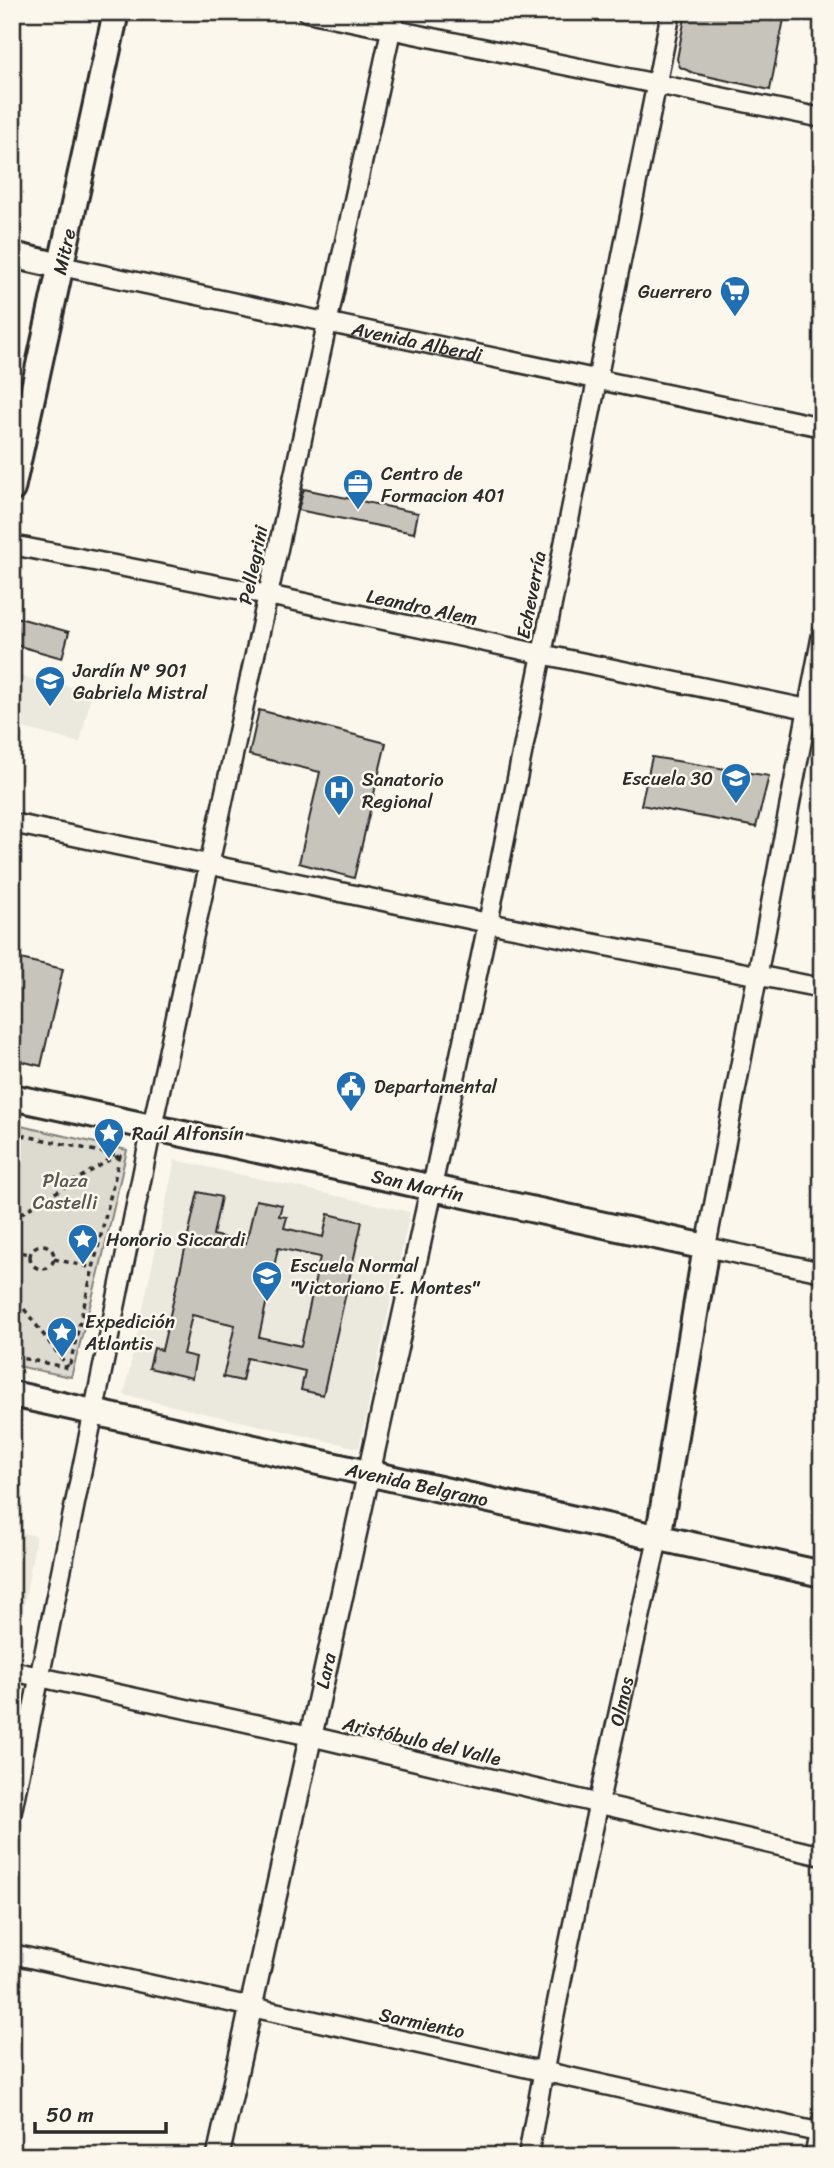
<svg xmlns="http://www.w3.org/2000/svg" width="834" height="2168" viewBox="0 0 834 2168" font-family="Sriracha,sans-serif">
<rect width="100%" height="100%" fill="#fbf7ec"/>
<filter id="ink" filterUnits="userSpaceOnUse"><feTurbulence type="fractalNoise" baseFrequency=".0143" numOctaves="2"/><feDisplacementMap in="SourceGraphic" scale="14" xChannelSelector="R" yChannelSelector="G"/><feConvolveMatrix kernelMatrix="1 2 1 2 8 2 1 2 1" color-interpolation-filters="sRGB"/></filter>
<g filter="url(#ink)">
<!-- built -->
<path fill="#ebe8de" d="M12,675L92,691L80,743L12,725Z
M175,1160L410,1212L359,1448L124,1395Z
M12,1530L36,1536L22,1618L12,1615Z"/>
<!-- green -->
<path fill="#dddad0" stroke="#84827e" stroke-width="2" d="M12,1124L127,1150L99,1272L71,1377L12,1365Z"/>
<!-- building -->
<path fill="#c7c4bc" stroke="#2b2b2b" stroke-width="2" fill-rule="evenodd" d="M686,12H757L784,19L770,90L693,73L680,67L677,59Z
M304,489L418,513L414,533L298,510Z
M12,616L69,632L62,658L12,644Z
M259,710L386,743L354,878L299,863L320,772L249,755Z
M652,757L769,776L756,827L641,805Z
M12,957L63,969L41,1066L12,1059Z
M198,1192L221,1197L213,1235L246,1243L256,1200L282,1205L279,1216L287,1217L284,1228L323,1237L328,1214L362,1222L323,1395L301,1390L305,1371L247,1358L242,1381L223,1377L235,1325L192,1315L183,1354L196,1357L192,1378L149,1368L154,1348L162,1350ZM278,1248L320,1257L301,1346L259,1337Z"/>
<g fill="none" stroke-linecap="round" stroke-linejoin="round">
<!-- minor casing -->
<g stroke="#2b2b2b" stroke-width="23">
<g id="minor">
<path d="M307,12L822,118"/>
<path id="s1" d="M61,266L822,427"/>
<path d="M12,545L268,595L541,654L822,712"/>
<path d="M822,634L706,1247L822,1272"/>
<path d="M12,823L488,923L822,988"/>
<path d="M432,1187L488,923L671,12"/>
<path d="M12,1671L310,1736L822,1856"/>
<path d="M12,1811L152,1127L395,12"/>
<path d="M12,1954L822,2133"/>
<path id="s2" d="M528,2156C565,1949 611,1744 658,1539"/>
<path d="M814,2156L822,2121"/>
</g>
</g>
<!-- tertiary casing -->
<g stroke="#2b2b2b" stroke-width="26">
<g id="tertiary">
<path id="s3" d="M218,2156L432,1187"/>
</g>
</g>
<!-- secondary casing -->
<g stroke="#2b2b2b" stroke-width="30">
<g id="secondary">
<path d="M12,255L61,266"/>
<path id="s4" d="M12,489L116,12"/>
<path id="s5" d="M12,1097L706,1247L658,1539"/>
<path id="s6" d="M12,1394L822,1574"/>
</g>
</g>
<!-- path -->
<path stroke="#2b2b2b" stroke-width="3.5" stroke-dasharray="5 5" stroke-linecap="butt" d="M12,1133L120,1156L69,1368L12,1356
M12,1219L109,1160L119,1156
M30 1257a12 12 0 1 1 24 0a12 12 0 1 1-24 0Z
M12,1251L30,1254
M54,1259L93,1268
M12,1293L68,1367"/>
<!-- minor -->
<use href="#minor" stroke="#fbf7ec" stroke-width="18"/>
<!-- tertiary -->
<use href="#tertiary" stroke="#fbf7ec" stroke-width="21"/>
<!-- secondary -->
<use href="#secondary" stroke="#fbf7ec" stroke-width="24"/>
</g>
</g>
<!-- icons -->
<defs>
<g id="supermarket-pin" transform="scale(1.575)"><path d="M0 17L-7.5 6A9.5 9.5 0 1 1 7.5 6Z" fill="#1f6fb2" stroke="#fbf7ec"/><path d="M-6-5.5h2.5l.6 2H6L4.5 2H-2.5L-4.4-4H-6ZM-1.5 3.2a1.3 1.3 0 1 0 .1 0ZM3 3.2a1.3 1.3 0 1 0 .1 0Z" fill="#fff"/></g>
<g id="office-pin" transform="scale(1.575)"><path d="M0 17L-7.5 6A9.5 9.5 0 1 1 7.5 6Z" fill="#1f6fb2" stroke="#fbf7ec"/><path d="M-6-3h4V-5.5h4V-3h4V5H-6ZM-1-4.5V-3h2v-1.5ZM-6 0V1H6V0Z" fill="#fff"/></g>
<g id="school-pin" transform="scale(1.575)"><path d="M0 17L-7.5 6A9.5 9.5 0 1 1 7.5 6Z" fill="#1f6fb2" stroke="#fbf7ec"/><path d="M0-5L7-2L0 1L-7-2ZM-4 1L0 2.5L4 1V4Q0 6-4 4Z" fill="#fff"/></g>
<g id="hospital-pin" transform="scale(1.575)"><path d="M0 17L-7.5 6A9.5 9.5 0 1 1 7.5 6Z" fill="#1f6fb2" stroke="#fbf7ec"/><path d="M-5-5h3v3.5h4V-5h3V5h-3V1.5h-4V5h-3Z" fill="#fff"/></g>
<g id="civic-pin" transform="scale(1.575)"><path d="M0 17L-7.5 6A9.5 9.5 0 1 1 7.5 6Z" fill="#1f6fb2" stroke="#fbf7ec"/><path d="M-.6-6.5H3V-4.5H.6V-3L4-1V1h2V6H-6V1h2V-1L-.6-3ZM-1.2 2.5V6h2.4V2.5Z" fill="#fff"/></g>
<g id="sight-pin" transform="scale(1.575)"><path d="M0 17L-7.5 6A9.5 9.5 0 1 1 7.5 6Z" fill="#1f6fb2" stroke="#fbf7ec"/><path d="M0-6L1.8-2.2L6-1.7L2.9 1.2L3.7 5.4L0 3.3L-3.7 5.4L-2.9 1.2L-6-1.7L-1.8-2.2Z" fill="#fff"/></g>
</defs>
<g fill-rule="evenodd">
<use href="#supermarket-pin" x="735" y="291"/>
<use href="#office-pin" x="358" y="484"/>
<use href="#school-pin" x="50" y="681"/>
<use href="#school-pin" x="736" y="778"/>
<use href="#hospital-pin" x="339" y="790"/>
<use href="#civic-pin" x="351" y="1086"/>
<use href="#sight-pin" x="109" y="1133"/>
<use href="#sight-pin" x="83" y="1239"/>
<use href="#school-pin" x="267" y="1276"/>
<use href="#sight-pin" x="62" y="1332"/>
</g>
<g text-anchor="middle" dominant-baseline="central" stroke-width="5" stroke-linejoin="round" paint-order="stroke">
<!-- street labels -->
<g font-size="19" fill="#2b2b2b" stroke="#fbf7ec">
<text stroke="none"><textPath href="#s4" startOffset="243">Mitre</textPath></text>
<text stroke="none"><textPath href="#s1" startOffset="364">Avenida Alberdi</textPath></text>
<text transform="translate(253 565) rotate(-78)">Pellegrini</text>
<text transform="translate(531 595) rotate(-79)">Echeverría</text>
<text transform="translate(422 607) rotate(12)">Leandro Alem</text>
<text stroke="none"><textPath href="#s5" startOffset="415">San Martín</textPath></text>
<text stroke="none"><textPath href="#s6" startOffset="415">Avenida Belgrano</textPath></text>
<text stroke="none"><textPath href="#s3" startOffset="497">Lara</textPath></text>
<text stroke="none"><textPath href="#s2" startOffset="464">Olmos</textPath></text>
<text transform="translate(422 1741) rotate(13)">Aristóbulo del Valle</text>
<text transform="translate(422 2023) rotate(12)">Sarmiento</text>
</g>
<!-- poi labels -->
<g font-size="19" fill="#2b2b2b" stroke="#fbf7ec" text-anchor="start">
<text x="712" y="291" text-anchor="end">Guerrero</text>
<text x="381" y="473">Centro de<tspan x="381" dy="22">Formacion 401</tspan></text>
<text x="73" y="670">Jardín Nº 901<tspan x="73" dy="22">Gabriela Mistral</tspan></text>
<text x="713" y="778" text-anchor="end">Escuela 30</text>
<text x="362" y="779">Sanatorio<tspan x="362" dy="22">Regional</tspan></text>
<text x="374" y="1086">Departamental</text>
<text x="132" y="1133">Raúl Alfonsín</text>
<text x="106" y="1239">Honorio Siccardi</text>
<text x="290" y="1265">Escuela Normal<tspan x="290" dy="22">"Victoriano E. Montes"</tspan></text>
<text x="85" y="1321">Expedición<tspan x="85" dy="22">Atlantis</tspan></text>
</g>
<!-- park labels -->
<g font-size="19" fill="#585754" stroke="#fbf7ec">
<text x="65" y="1180">Plaza<tspan x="65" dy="22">Castelli</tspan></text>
</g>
</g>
<!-- margin -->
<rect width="834" height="2168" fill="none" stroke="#fbf7ec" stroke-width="42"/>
<rect x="21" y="21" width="792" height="2126" fill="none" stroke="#2b2b2b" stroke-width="2.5" filter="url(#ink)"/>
<!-- scale -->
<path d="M35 2122v10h131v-10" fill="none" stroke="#2b2b2b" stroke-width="3.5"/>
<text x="46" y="2122" font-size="21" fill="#2b2b2b" stroke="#fbf7ec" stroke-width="5" paint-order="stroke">50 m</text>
</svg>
